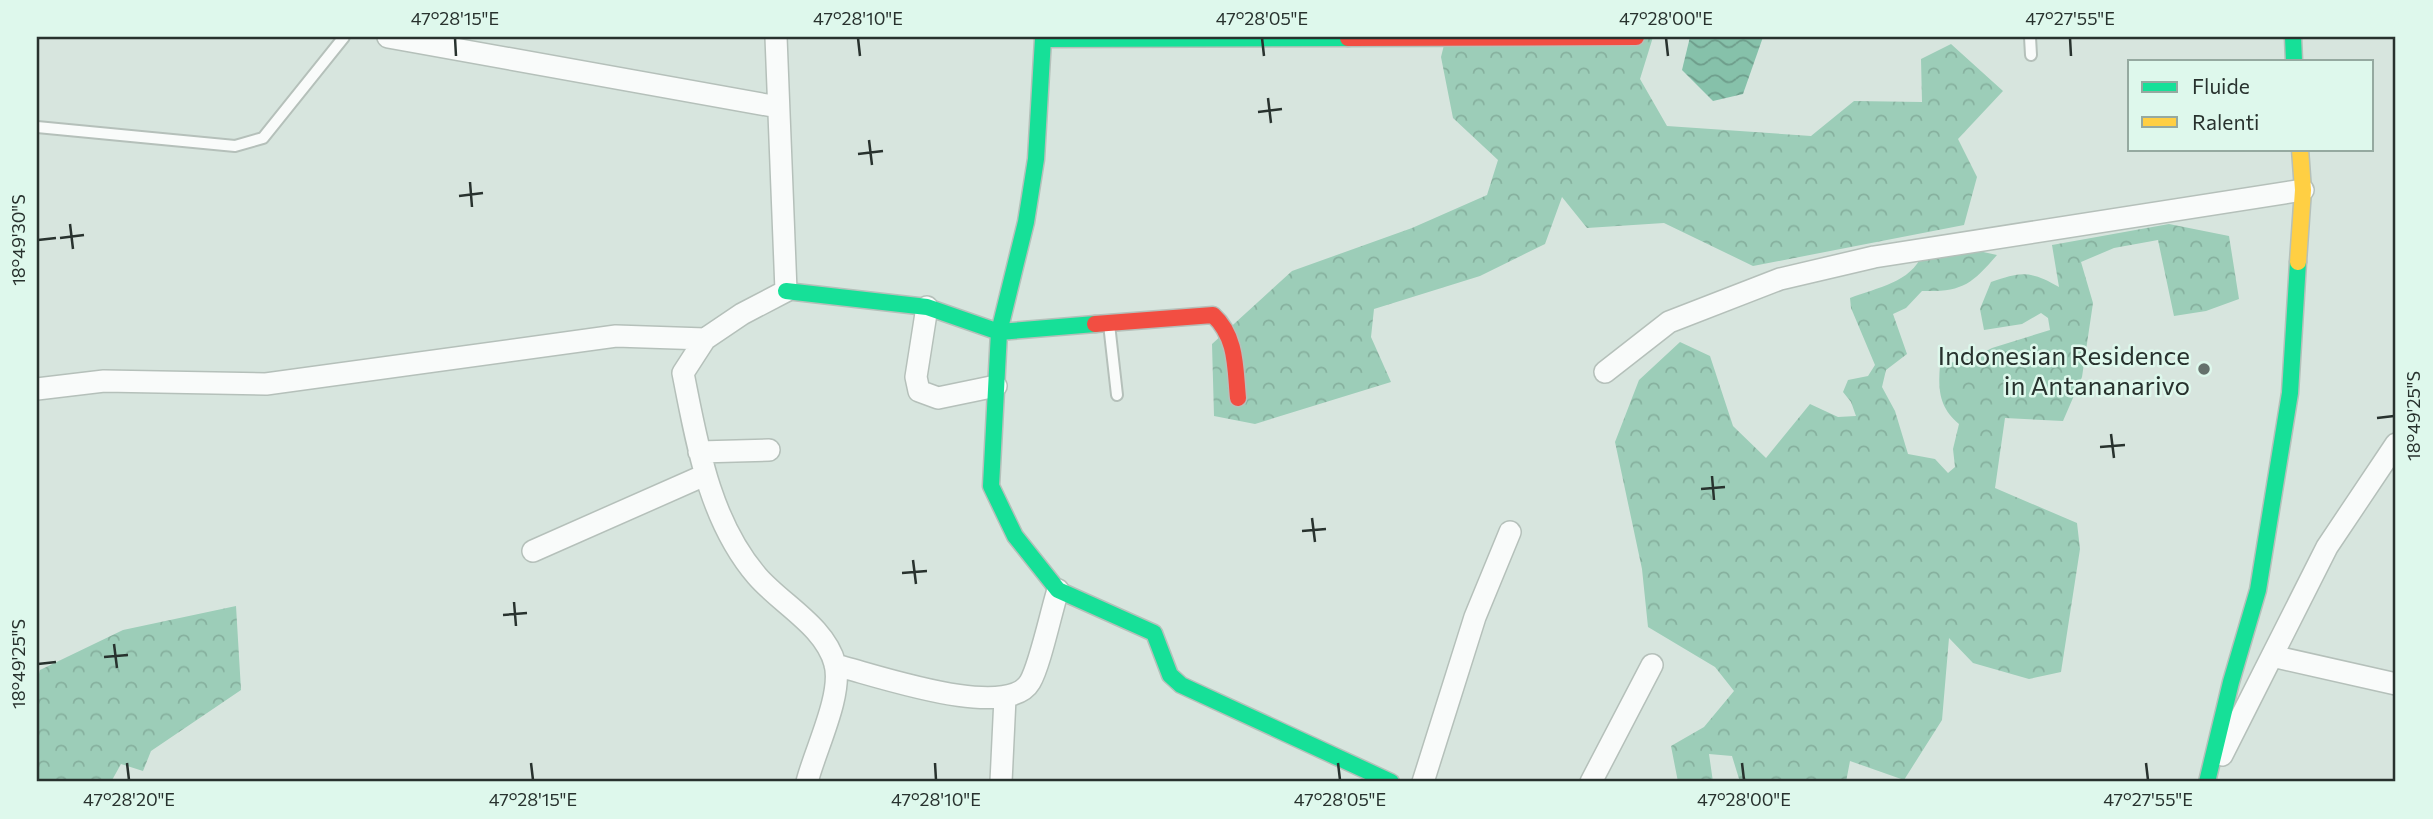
<svg xmlns="http://www.w3.org/2000/svg" width="2433" height="819" viewBox="0 0 2433 819" font-family="Commissioner,sans-serif">
<defs>
<pattern id="forest-crowns" width="20" height="18" patternUnits="userSpaceOnUse" patternTransform="scale(1.75)"><rect width="20" height="18" fill="#9ccdb8"/><path d="M2 6a3 3 0 1 1 6 0M12 15a3 3 0 1 1 6 0" fill="none" stroke="#86b09e"/></pattern>
<pattern id="water-waves" width="16" height="10" patternUnits="userSpaceOnUse" patternTransform="scale(1.75)"><rect width="16" height="10" fill="#86c1aa"/><path d="M0 5q4-4 8 0t8 0" fill="none" stroke="#6e9d8b"/></pattern>
</defs>
<rect width="100%" height="100%" fill="#d7e5de"/>
<!-- forest -->
<path fill="url(#forest-crowns)" d="M1446,37H1653L1640,79L1667,126L1811,136L1854,101L1922,102L1921,59L1951,44L2003,91L1958,139L1977,177L1964,225L1753,266L1664,223L1587,228L1562,197L1545,244L1480,276L1374,309L1371,337L1391,382L1255,424L1214,416L1212,344L1292,271L1412,228L1487,195L1498,160L1453,118L1441,57Z
M2169,224L2229,236L2239,299L2206,311L2174,316L2158,240L2114,248L2081,262L2093,303L2082,377L2063,421L2005,418L1995,488L2077,523L2080,549L2061,672L2029,679L1973,663L1949,638L1942,720L1904,780L1850,761L1846,782H1740L1732,756L1709,754L1713,782H1678L1671,746L1704,727L1734,691L1715,667L1648,627L1642,569L1615,442L1639,380L1680,342L1710,356L1733,426L1766,458L1810,404L1838,417L1856,416L1851,402L1843,392L1848,380L1868,376L1875,365L1851,308L1850,298C1878,287 1911,283 1923,253L1965,248L1997,255C1971,285 1962,292 1922,291L1906,308L1893,314L1907,354L1886,370L1882,387L1895,411L1908,454L1935,459L1948,473L1955,467L1953,449L1959,424C1939,407 1938,390 1940,365L1973,358L1992,348L2050,330L2048,318L2041,313L2022,324L1984,330L1980,309L1991,282C2021,272 2030,270 2059,287L2052,245Z
M236,606L241,690L151,751L143,771L121,764L111,782H37V682L40,670L123,630Z"/>
<!-- water -->
<path fill="url(#water-waves)" d="M1690,37H1763L1743,94L1713,101L1682,70Z"/>
<g fill="none" stroke-linecap="round" stroke-linejoin="round">
<!-- lane casing -->
<g stroke="#b5c0ba" stroke-width="14">
<path id="lane" d="M2030,37L2031,55
M37,127L235,146L263,138L344,37
M1109,324L1117,395"/>
</g>
<!-- street casing -->
<g stroke="#b5c0ba" stroke-width="24">
<path id="street" d="M388,37L778,107
M776,37L786,291L742,314L705,339L683,373C697,443 709,520 757,576C781,604 825,626 835,664C843,695 815,750 807,782
M927,307L916,377L919,391L938,398L996,386
M1605,372L1669,322L1780,279L1874,257L2303,190
M37,389L104,381L266,384L616,336L705,339
M699,452L769,450
M533,551L705,475
M2272,656L2396,684
M835,665C873,674 1007,722 1030,682C1040,665 1051,612 1058,590
M2222,755L2327,547L2396,444
M1001,782L1005,698
M1423,782L1475,617L1510,532
M1591,782L1652,665"/>
</g>
<!-- fast casing -->
<g stroke="#b5c0ba" stroke-width="19">
<path id="fast" d="M2293,37L2294,61
M786,291L927,307L999,332L991,486L1015,536L1058,590L1154,633L1170,675L1181,685L1391,782
M1095,324L999,332L1026,222L1036,159L1043,39L1348,38
M2207,782L2231,682L2258,590L2290,393L2298,262"/>
</g>
<!-- slow casing -->
<g stroke="#b5c0ba" stroke-width="19">
<path id="slow" d="M2298,262L2303,190L2300,149"/>
</g>
<!-- jam casing -->
<g stroke="#b5c0ba" stroke-width="19">
<path id="jam" d="M1348,38L1636,37
M1095,324L1213,315C1237,337 1235,368 1238,398"/>
</g>
<!-- lane -->
<use href="#lane" stroke="#f9fbfa" stroke-width="10"/>
<!-- street -->
<use href="#street" stroke="#f9fbfa" stroke-width="21"/>
<!-- fast -->
<use href="#fast" stroke="#16e098" stroke-width="16"/>
<!-- slow -->
<use href="#slow" stroke="#ffcf43" stroke-width="16"/>
<!-- jam -->
<use href="#jam" stroke="#f24e42" stroke-width="16"/>
</g>
<!-- ticks -->
<path fill="none" stroke="#28322e" stroke-width="2.5" d="M455,38L456,56M858,38L860,56M1262,38L1264,56M1666,38L1668,56M2070,38L2071,56M1268,98L1271,123M1258,112L1282,109M869,140L872,165M858,154L883,151M470,182L472,207M459,196L483,193M70,224L73,249M60,238L84,235M38,240L56,238M2377,418L2394,416M2111,434L2114,458M2100,447L2125,445M1712,476L1714,500M1701,489L1725,487M1312,518L1315,542M1302,531L1326,529M913,560L916,584M902,573L927,571M514,602L516,626M503,615L527,613M114,644L117,668M104,657L128,655M38,664L56,662M127,763L129,780M531,763L533,780M935,763L936,780M1338,763L1340,780M1742,763L1744,780M2146,763L2148,780"/>
<!-- markers -->
<circle fill="#65716c" stroke="#def8ec" stroke-width="2.5" cx="2204" cy="369" r="7"/>
<g text-anchor="middle" dominant-baseline="central" stroke-width="5" stroke-linejoin="round" paint-order="stroke">
<!-- poi labels -->
<g font-size="26" fill="#28322e" stroke="#def8ec" text-anchor="end">
<text x="2190" y="354">Indonesian Residence<tspan x="2190" dy="30">in Antananarivo</tspan></text>
</g>
</g>
<!-- border -->
<rect width="2433" height="819" fill="none" stroke="#def8ec" stroke-width="77"/>
<!-- legend -->
<rect x="2128" y="60" width="245" height="91" fill="#def8ec" stroke="#95a9a0" stroke-width="2"/>
<rect x="2142" y="82" width="35" height="10" fill="#16e098" stroke="#95a9a0" stroke-width="2"/>
<text x="2192" y="94" font-size="21" fill="#28322e">Fluide</text>
<rect x="2142" y="117" width="35" height="10" fill="#ffcf43" stroke="#95a9a0" stroke-width="2"/>
<text x="2192" y="130" font-size="21" fill="#28322e">Ralenti</text>
<rect x="38" y="38" width="2356" height="742" fill="none" stroke="#28322e" stroke-width="2.5"/>
<g font-size="18" text-anchor="middle" fill="#28322e">
<text x="455" y="25">47°28'15"E</text>
<text x="858" y="25">47°28'10"E</text>
<text x="1262" y="25">47°28'05"E</text>
<text x="1666" y="25">47°28'00"E</text>
<text x="2070" y="25">47°27'55"E</text>
<text transform="translate(19 240) rotate(-90)" y="6">18°49'30"S</text>
<text transform="translate(2414 416) rotate(-90)" y="6">18°49'25"S</text>
<text transform="translate(19 664) rotate(-90)" y="6">18°49'25"S</text>
<text x="129" y="806">47°28'20"E</text>
<text x="533" y="806">47°28'15"E</text>
<text x="936" y="806">47°28'10"E</text>
<text x="1340" y="806">47°28'05"E</text>
<text x="1744" y="806">47°28'00"E</text>
<text x="2148" y="806">47°27'55"E</text>
</g>
</svg>
